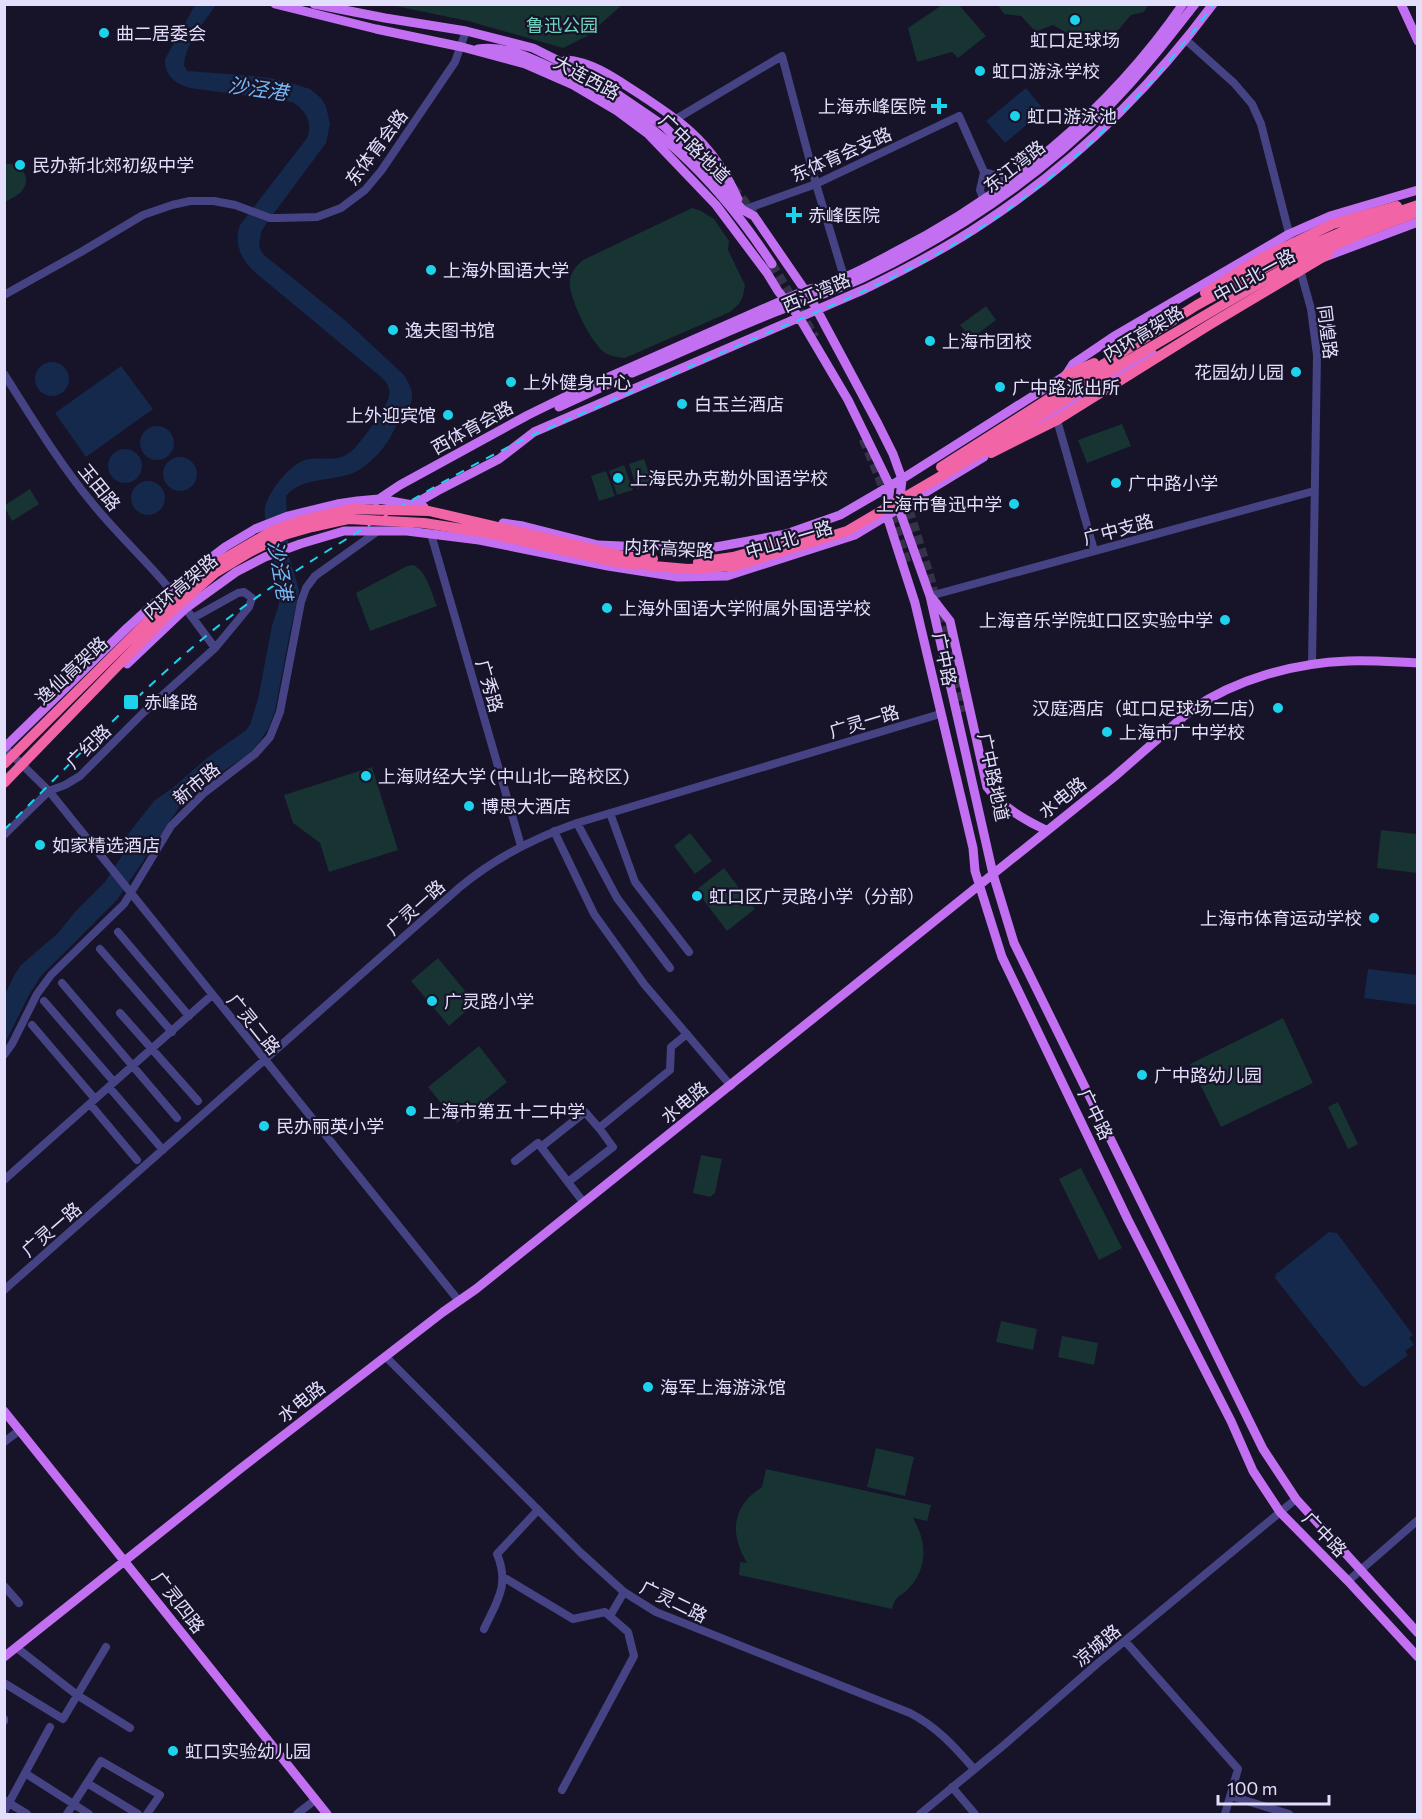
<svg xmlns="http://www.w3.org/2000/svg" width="1422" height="1819" viewBox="0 0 1422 1819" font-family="Commissioner,'Noto Sans SC',sans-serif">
<rect width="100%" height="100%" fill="#171329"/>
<!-- green -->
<path fill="#173332" d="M391,5L622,4V5L587,36L563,48L468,21Z
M942,5H959L986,36L958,58L952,52L917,62L908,28Z
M998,5H1148L1144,12L1131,15L1114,35L1093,31L1079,35H1070L1053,25L1037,31L1033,29L1021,16L1004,14Z
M5,164C20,162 34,178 21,192C17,196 10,199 5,202Z
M692,208L701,211L714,219L729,241L728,250L745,285L743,296L739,304L730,312L625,358C619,357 613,357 607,354C592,346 567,296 570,279C572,271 576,266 583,260Z
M986,306L996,320L971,339L960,325Z
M1122,424L1131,446L1087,463L1078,440Z
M644,459L653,484L637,489L629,464Z
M624,465L633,490L617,495L609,471Z
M606,471L615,496L599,501L591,476Z
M30,489L39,504L12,521L5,508V505Z
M413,565C427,571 431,592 437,606L370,631L356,593L407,566Z
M372,767L398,850L329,872L320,843L293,823L284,795Z
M1381,830L1417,834V873L1377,868Z
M690,833L712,861L695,874L674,846Z
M724,868L755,909L727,931L696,890Z
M438,958L475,1003L449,1026L411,981Z
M1283,1018L1313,1083L1221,1127L1190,1064Z
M479,1046L507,1082L457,1123L428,1087Z
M1338,1102L1358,1144L1348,1149L1328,1107Z
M701,1155L722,1159L715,1193L710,1197L693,1193Z
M1081,1168L1122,1248L1099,1260L1059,1179Z
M1001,1321L1037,1329L1033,1350L996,1342Z
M1062,1336L1098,1343L1094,1365L1058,1357Z
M876,1448L914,1457L905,1496L867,1487Z
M766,1469L931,1505L927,1521L913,1518C927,1541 928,1568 909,1588C900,1598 896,1594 892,1609L739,1575L740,1562L747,1563C729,1533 732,1506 762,1487Z"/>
<!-- water -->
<path fill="#14294c" d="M195,5H216C204,22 186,43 184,65L187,71L243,75L270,78L294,84L310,89L321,98L326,106L330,124L326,143L266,224L261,232L259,246L262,253L269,259L347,322L404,375C419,398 411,406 397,425C393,430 392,436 388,441C381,452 370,463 359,470C337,483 302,475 286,496L289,556L299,590L298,597L290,632L275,711L268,729L256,747L249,754L204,784L180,806L117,900L41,976L29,995L5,1043L4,996L15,974L21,965L58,933L75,912L105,882L123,854L117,848L154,801L175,786L208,757L245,731L250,725L258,699L272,626L279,604L280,591L265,517C265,514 264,511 265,508C268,491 292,461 309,459C324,457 336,462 349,453C358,448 386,407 389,397C391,389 387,382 381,377L257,274C242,261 233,245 240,225L307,138C313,123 306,110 292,102L190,88C174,83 165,76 165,59Z
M1026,88L1044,110L1005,143L986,121Z
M35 379a17 17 0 1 1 34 0a17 17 0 1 1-34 0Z
M121,366L153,409L86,457L55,413Z
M140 443a17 17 0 1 1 34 0a17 17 0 1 1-34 0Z
M108 466a17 17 0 1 1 34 0a17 17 0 1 1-34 0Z
M163 474a17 17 0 1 1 34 0a17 17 0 1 1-34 0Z
M131 498a17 17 0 1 1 34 0a17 17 0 1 1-34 0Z
M1368,969L1417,975V1005L1364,998Z
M1329,1232L1337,1233L1413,1335L1409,1338L1414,1345L1405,1351L1408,1355L1365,1387L1360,1385L1275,1278L1276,1274Z"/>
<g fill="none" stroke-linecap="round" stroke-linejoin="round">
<!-- major-tunnel -->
<path stroke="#353149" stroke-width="9" stroke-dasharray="9 4.5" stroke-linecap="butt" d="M686,139L735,190L754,213
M772,264L815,337
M863,439L879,477L907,562
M905,497L931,580L962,712"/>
<!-- minor -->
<path stroke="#464384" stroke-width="8" d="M1186,40L1234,83L1252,104L1261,124L1290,237
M676,119L782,56L816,184L844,277
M984,172L999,176L1008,183
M984,201L980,190L984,172
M743,210L816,184L959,116L984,172
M1299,266L1311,309L1317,355L1312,664
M4,295L81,252L143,215L172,205L190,201H214L235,205L270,218H279L317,217L341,208L365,190L381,171L455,62L466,31
M4,374C32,418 59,463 93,504C118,535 148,562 173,593
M1057,420L1094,550
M431,534L521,846
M930,596L1314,491
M183,605L215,648
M4,747L49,791L459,1301
M610,813L635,882L689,952
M577,823L617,898L670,968
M554,831L594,914L644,984L731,1086
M4,835L49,791L65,785L80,776L144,712L215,648L249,607L252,598L244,592L238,593L193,618
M118,932L189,1016
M100,949L172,1032
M62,983L177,1118
M44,1001L114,1082
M120,1013L198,1101
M32,1025L95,1099
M4,1055L12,1044L37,994L51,975L124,904L171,826L204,793L255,754L270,737L280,712L301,602L306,588L315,576L378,531
M109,1087L163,1150
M90,1104L137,1160
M541,1147L584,1203
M515,1161L538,1143L541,1147L585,1112L599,1128L670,1070L671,1047L687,1034
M4,1180L212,995
M568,1182L613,1147L599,1128
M4,1290L460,887C495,858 534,838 577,823L940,714
M386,1357L580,1552L624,1592L656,1612L910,1713C937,1727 954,1746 974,1769
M4,1442L20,1430
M503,1577L573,1619L605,1612L628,1632L634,1656L562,1790
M1348,1581L1418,1520
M4,1586L19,1603
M610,1616L624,1592
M484,1629C497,1601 510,1585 497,1554L538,1510
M1125,1641L1238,1769L1225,1814
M17,1648L77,1695L130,1728
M4,1683L63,1719L106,1647
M4,1719V1721
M25,1773L89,1814
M87,1783L138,1814
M952,1787L975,1814
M1231,1796L1289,1814
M4,1800L27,1814
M4,1812L50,1727
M67,1814L101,1761L160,1795L147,1814
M297,1814L315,1800
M920,1814L1004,1745L1098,1663L1296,1499"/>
<!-- major -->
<path stroke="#c36ff2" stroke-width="9" d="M275,4L376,29L462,47L525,64L573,85L617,111L648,134L716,205L767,273L778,291L799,317L848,400L890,486L887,516L915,603L973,848L975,871L1002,957L1128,1220L1231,1421L1253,1471L1280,1512L1348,1581L1418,1657
M314,4L385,18L466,31L533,48L595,79L664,126L682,144L743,210L754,216L811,299L878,424L893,454L902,479L899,509L930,596L993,874L1014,943L1263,1449L1296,1499L1418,1633
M1401,4L1418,41
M478,49C504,45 529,57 552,68C648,112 715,177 772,264
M566,60C594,62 617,80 641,95C663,110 685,124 703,144C718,160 729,179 738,199
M1322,258L1418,222
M632,373C685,351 737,326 791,306C815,297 839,289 863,278C952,235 1037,179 1107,108C1139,76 1167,40 1195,4
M559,407L609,384
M1027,430L1153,354
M376,501L400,485L528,415L579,390L806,290C836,284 865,268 893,253C1007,195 1110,110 1183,4
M411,506L437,491L499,459L534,432L865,289C906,269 947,248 985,222C1073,164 1150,89 1213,4
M503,523L523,526L598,545L693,549H705L786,534L840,515L902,479L1066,375L1073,364L1113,337L1289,234L1330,216L1418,190
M932,598L950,621L987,787C1002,807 1024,820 1046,830
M127,664L186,608L236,572L265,557L300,544L344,531H407L479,540L608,566L678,577L727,576L855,535L984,457
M4,748L127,628L170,589L225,547L255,529L288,516L337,504L357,501L379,499L424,507
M4,1411L327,1814
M4,1657L240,1469L443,1312L476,1289L1114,777L1191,710C1236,679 1294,663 1348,661C1371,660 1394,662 1418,663"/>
<!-- highway -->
<path stroke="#f164a6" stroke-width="10" d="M1066,375L1094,363
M991,453L1057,420"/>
<!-- rail -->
<path stroke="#1cd3eb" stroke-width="2" stroke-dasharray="9 8" stroke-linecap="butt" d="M4,830C66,768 127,704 193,647C242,604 298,569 353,535C413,499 472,464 535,434C614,400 693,365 772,331C843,301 914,271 979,229C1071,170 1150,92 1214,4"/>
<!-- highway-bridge -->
<path stroke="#f164a6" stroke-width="10" d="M1205,293L1258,260L1333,224L1397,206
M1057,420L1209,325L1328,254
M941,467L1197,305L1286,256L1353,227L1418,205
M698,562L733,557L811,535
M4,764L161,608L210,567L272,531L303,520L351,509L429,511L623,556L653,559
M4,783L168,614L215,573L250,552L284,535L312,527L348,519L424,523L488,533L620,563L688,569L735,566L847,531L994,445L1124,363L1292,264L1365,232L1418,212"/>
</g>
<!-- markers -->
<g fill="#1cd3eb" stroke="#171329" stroke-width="2">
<circle cx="1075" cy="20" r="6"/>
<circle cx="104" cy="33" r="6"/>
<circle cx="980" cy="71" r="6"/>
<path d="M936 97h6v6h6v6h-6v6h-6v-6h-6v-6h6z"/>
<circle cx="1015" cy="116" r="6"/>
<circle cx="20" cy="165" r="6"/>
<path d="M791 206h6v6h6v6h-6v6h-6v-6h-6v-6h6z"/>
<circle cx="431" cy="270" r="6"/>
<circle cx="393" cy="330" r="6"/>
<circle cx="930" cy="341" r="6"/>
<circle cx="1296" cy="372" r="6"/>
<circle cx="511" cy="382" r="6"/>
<circle cx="1000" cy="387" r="6"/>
<circle cx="682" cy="404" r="6"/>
<circle cx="448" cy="415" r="6"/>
<circle cx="618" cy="478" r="6"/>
<circle cx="1116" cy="483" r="6"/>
<circle cx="1014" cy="504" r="6"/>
<circle cx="607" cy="608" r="6"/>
<circle cx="1225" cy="620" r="6"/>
<rect x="123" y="694" width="16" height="16" rx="3"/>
<circle cx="1278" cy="708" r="6"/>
<circle cx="1107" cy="732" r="6"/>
<circle cx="366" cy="776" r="6"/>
<circle cx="469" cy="806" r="6"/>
<circle cx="40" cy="845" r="6"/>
<circle cx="697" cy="896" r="6"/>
<circle cx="1374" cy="918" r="6"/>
<circle cx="432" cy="1001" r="6"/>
<circle cx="1142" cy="1075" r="6"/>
<circle cx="411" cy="1111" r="6"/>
<circle cx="264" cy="1126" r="6"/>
<circle cx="648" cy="1387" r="6"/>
<circle cx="173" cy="1751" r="6"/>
</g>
<g text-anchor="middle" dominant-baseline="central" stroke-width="4.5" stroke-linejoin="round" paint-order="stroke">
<!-- park labels -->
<g font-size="18" fill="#6fd7bf" stroke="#171329">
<text x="562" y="25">鲁迅公园</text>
</g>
<!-- poi labels -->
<g font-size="18" fill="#e2defc" stroke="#171329" text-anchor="start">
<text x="116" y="33">曲二居委会</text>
<text x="1075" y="40" text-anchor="middle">虹口足球场</text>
<text x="992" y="71">虹口游泳学校</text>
<text x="926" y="106" text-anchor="end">上海赤峰医院</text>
<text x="1027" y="116">虹口游泳池</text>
<text x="32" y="165">民办新北郊初级中学</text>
<text x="808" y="215">赤峰医院</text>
<text x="443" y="270">上海外国语大学</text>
<text x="405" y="330">逸夫图书馆</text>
<text x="942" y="341">上海市团校</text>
<text x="1284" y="372" text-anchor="end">花园幼儿园</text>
<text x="523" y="382">上外健身中心</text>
<text x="1012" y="387">广中路派出所</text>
<text x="694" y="404">白玉兰酒店</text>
<text x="436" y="415" text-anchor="end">上外迎宾馆</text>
<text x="630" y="478">上海民办克勒外国语学校</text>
<text x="1128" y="483">广中路小学</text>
<text x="1002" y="504" text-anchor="end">上海市鲁迅中学</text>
<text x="619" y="608">上海外国语大学附属外国语学校</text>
<text x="1213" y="620" text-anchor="end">上海音乐学院虹口区实验中学</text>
<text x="144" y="702">赤峰路</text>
<text x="1266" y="708" text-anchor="end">汉庭酒店（虹口足球场二店）</text>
<text x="1119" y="732">上海市广中学校</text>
<text x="378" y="776">上海财经大学 (中山北一路校区)</text>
<text x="481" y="806">博思大酒店</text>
<text x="52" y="845">如家精选酒店</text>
<text x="709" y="896">虹口区广灵路小学（分部）</text>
<text x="1362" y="918" text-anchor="end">上海市体育运动学校</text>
<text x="444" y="1001">广灵路小学</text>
<text x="1154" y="1075">广中路幼儿园</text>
<text x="423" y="1111">上海市第五十二中学</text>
<text x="276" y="1126">民办丽英小学</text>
<text x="660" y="1387">海军上海游泳馆</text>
<text x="185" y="1751">虹口实验幼儿园</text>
</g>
<!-- street labels -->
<g font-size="18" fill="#e2defc" stroke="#171329">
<text transform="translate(587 77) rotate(28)">大连西路</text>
<text transform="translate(376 147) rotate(-53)">东体育会路</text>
<text transform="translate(695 148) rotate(44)">广中路地道</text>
<text transform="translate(841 154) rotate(-24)">东体育会支路</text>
<text transform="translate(1014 166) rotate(-38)">东江湾路</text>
<text transform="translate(1254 275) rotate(-29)">中山北一路</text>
<text transform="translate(816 292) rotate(-23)">西江湾路</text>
<text transform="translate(1328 332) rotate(83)">同煌路</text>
<text transform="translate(1143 333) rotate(-31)">内环高架路</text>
<text transform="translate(472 427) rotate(-29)">西体育会路</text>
<text transform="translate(100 487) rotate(51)">玉田路</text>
<text transform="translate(1118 529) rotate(-15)">广中支路</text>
<text transform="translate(789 539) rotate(-17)">中山北一路</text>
<text transform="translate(669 548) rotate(3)">内环高架路</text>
<text transform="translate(180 586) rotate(-40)">内环高架路</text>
<text transform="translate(945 659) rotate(78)">广中路</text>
<text transform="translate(71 670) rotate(-43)">逸仙高架路</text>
<text transform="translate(490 686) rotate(74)">广秀路</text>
<text transform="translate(864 721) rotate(-17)">广灵一路</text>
<text transform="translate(88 746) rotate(-44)">广纪路</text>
<text transform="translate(994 777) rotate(78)">广中路地道</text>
<text transform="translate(196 783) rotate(-40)">新市路</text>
<text transform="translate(1062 797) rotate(-38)">水电路</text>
<text transform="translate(415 907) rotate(-42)">广灵一路</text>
<text transform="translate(254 1024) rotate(51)">广灵二路</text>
<text transform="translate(684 1102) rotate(-39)">水电路</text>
<text transform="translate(1096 1114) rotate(64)">广中路</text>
<text transform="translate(51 1229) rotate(-41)">广灵一路</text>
<text transform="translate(301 1401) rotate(-38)">水电路</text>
<text transform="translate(1325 1534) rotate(46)">广中路</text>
<text transform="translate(674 1601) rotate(26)">广灵二路</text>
<text transform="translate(179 1602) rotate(52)">广灵四路</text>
<text transform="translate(1097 1645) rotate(-40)">凉城路</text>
</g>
<!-- water labels -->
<g font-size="20" font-style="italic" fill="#75b7f3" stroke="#171329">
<text transform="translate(258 88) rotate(8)">沙泾港</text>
<text transform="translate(281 570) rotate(80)">沙泾港</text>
</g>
</g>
<!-- border -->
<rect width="1422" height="1819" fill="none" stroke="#e2defc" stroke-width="12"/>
<!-- scale -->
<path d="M1218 1795v9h111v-9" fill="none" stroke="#e2defc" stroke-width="3"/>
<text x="1227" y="1795" font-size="18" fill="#e2defc" stroke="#171329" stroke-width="4.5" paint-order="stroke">100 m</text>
</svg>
